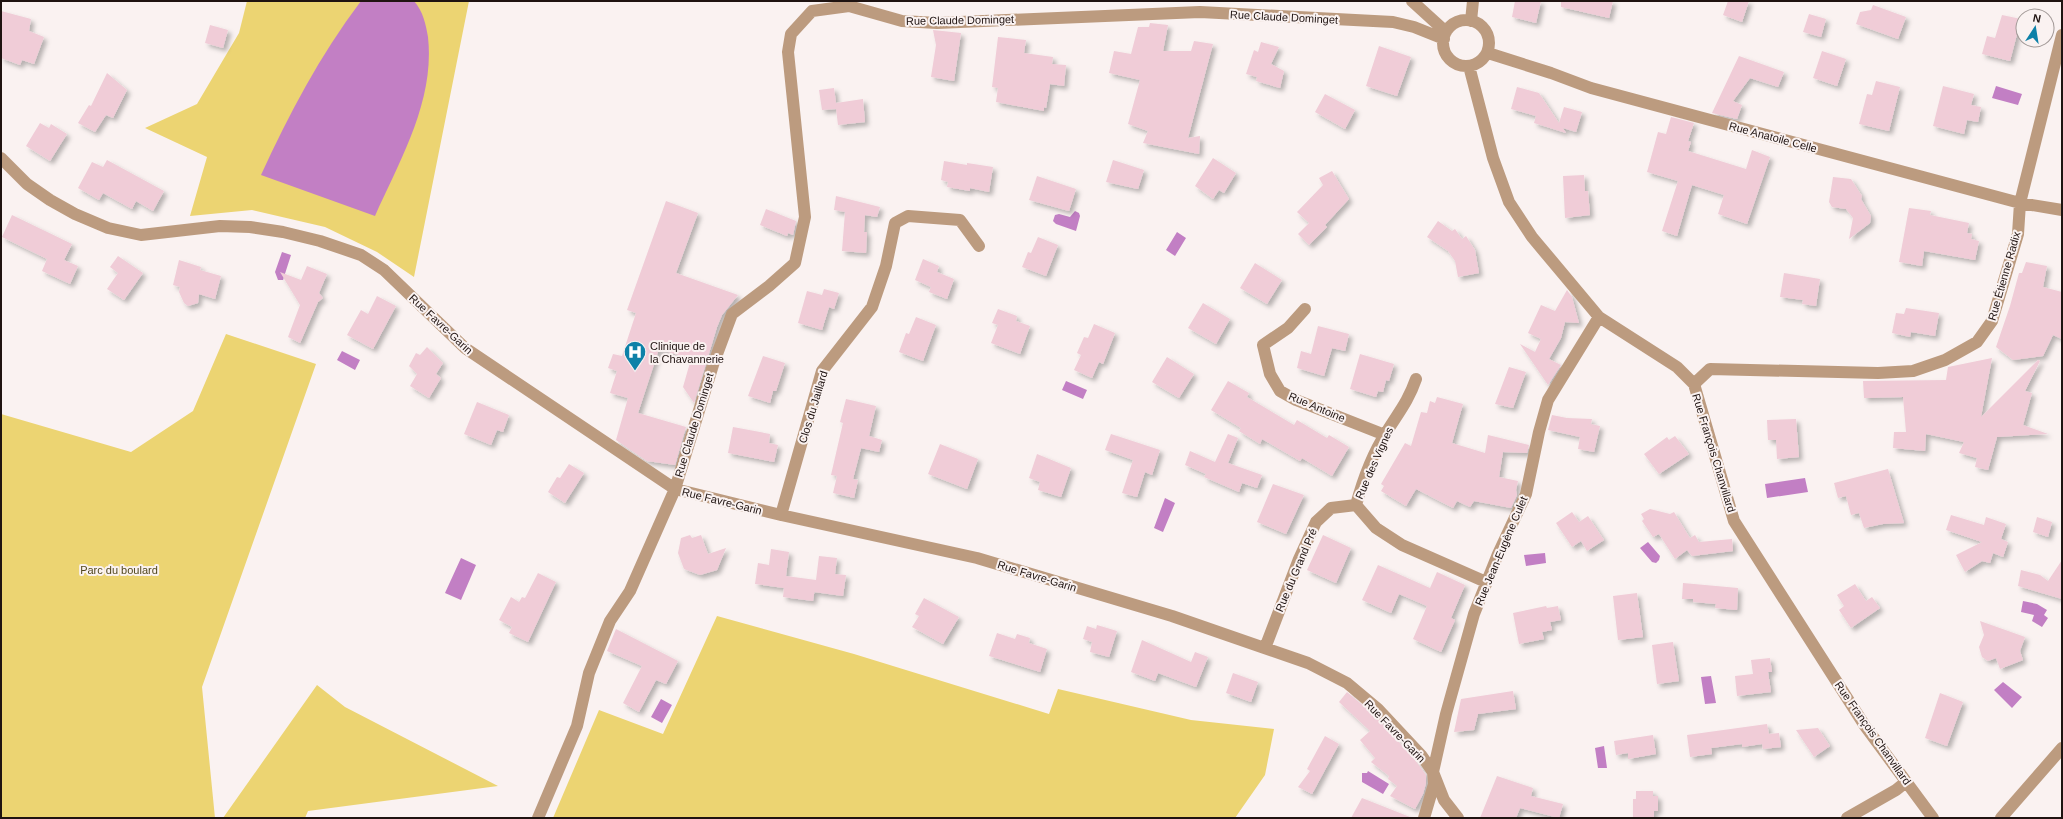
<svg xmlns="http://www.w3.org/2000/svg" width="2063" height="819" viewBox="0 0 2063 819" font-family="Arial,sans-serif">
<defs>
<filter id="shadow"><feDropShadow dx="3.5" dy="3.5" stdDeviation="2" flood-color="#0004"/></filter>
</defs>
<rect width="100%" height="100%" fill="#faf2f1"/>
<!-- green -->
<path fill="#ecd472" d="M247,1H469L414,277L377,252L325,227L252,210L190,216L207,157L145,128L197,104L239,33Z
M226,334L316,364L202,687L215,818H1V414L131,452L193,411Z
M717,616L854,654L1049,714L1058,689L1191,720L1274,729L1265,775L1235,818H553L599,710L663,734Z
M317,685L345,707L498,786L308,811L305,818H223Z"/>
<!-- water -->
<path fill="#c27fc4" d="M361,1H414C423,11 426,25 428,37C435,101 400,160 375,216L261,175C289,114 320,55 361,1Z
M1996,86L2022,94L2018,105L1992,98Z
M1075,211L1079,213L1080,216L1076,231L1056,224L1053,221L1055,215L1059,214L1070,217Z
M1177,232L1186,238L1175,256L1166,250Z
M282,252L291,255L283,280H278L275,272Z
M342,351L360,360L355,370L337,360Z
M1066,381L1087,390L1083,399L1062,390Z
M1805,478L1808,492L1767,498L1765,484Z
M1165,498L1175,503L1163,532L1154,528Z
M1648,542L1660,556L1659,560L1656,563L1652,562L1640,548Z
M1545,553L1546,563L1526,566L1524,555Z
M461,558L476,565L461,600L445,593Z
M2023,601L2037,604L2047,610L2044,615L2048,618L2042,627L2032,621L2034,615L2021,612Z
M1711,676L1716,703L1705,704L1701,677Z
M2003,682L2022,697L2012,708L1994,690Z
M661,699L672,705L662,723L651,717Z
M1604,746L1607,768H1598L1595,748Z
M1368,771L1389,784L1383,794L1362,782V773H1367Z"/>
<!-- building -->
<path fill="#f0ccd7" filter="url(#shadow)" d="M1515,1H1541L1536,23L1512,17Z
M1561,1H1613L1609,18L1561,7Z
M1728,1H1749L1742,22L1723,15Z
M1873,5L1906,17L1898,39L1856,24L1860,12L1871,10Z
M1,11L31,19L29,31L44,37L34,64L22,60L20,65L1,58Z
M1809,14L1826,19L1821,37L1803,32Z
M2002,15L2021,19L2010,61L1982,54L1987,36L1995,38Z
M1150,23L1168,25L1163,51H1191L1194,41L1213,44L1188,138L1200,136L1199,154L1143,143L1148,131L1128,124L1140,80L1109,73L1114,51L1131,54L1138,27H1149Z
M210,25L228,30L223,48L205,43Z
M933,30L961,33L954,81L931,77L936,45Z
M998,37L1026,40L1024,53L1053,57L1052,64L1066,65L1064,86L1050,84L1046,108L1044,107V111L996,102L998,88L992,87Z
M1261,42L1279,47L1271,64L1284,71L1280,88L1256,81L1257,77L1246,74L1254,50L1258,52Z
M1379,46L1411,57L1397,96L1366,86Z
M1822,51L1846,59L1837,86L1813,78Z
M1739,56L1784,72L1778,87L1750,78L1733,101L1742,105L1737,119L1712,113Z
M107,73L127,90L113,118L106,115L95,132L78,123L89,105L91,106Z
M1876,81L1900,87L1889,131L1859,124L1867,94L1872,95Z
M1943,86L1974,94L1971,105L1981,107L1978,122L1967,120L1964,134L1933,126Z
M1517,87L1539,93L1559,123L1564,107L1582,112L1576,132L1563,128L1566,133L1534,123L1536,116L1511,109Z
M834,88L836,103L863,99L865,122L838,125L836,109L822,110L819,90Z
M1325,94L1355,110L1345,129L1315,112Z
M1671,117L1694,123L1688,141L1691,142L1688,151L1746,169L1752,150L1770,157L1747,224L1718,214L1724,195L1692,185L1677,236L1662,231L1678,181L1647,172L1658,132L1666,134Z
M40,123L49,128L51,124L67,134L50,161L26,146Z
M1213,158L1236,173L1224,193L1219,190L1213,199L1195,186Z
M107,160L164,191L153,211L136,201L132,209L103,193L99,200L78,188L92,162L103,167Z
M1113,160L1144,170L1138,189L1106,182Z
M944,161L967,165V163L993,167L989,192L970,188V191L947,187L948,182L941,180Z
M1332,171L1349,199L1325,225L1327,227L1309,245L1298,234L1309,223L1297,212L1323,185L1319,178Z
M1584,175L1585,191H1588L1590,215L1565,218L1563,176Z
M1037,176L1076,189L1069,211L1029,200Z
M1833,177L1851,179L1862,196L1861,199L1871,216L1870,223L1849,239L1853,218L1846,209L1832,207L1829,202Z
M836,196L880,207L877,217L865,215L864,232H867L866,253L842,251L845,212L834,210Z
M666,201L698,213L676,273L738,295L722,315L717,327L694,403L683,387L691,359L659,349L638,413L686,427L675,465L647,461L616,440L628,398L610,393L617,371L608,368L613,354L622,356L636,313L627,310Z
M1909,208L1931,211L1930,215L1969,223L1967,233L1972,234L1971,239L1979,241L1975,260L1924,251L1922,266L1899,262Z
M766,209L796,221L793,235L788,233L787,236L760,225Z
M12,215L72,244L64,260L78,266L70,284L42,271L47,259L2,237Z
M1438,221L1452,231L1455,229L1462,239L1466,236L1475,250L1479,273L1458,277L1455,261L1448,251L1427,237Z
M1038,237L1058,245L1046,276L1022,267L1028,252L1031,253Z
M118,256L143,273L124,300L107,289L118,273L110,267Z
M923,259L939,266L937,272L954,279L947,299L929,292L931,287L915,280Z
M179,260L201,267L200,270L221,276L215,299L199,294L198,303L188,306L184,303L179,292L180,287L173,285Z
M2026,262L2047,266L2043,287L2062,292V339L2053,335L2043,356L2013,360L1996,347L2010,306L2019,273H2022Z
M1255,263L1282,280L1267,304L1240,288Z
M307,266L327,274L319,293L323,298L318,302L300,343L288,337L300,305L280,272L301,280Z
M1784,273L1820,279L1816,306L1802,304L1803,300L1780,297Z
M824,289L839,293L834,309L829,307L822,330L798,323L807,291L822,295Z
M1567,290L1572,297L1579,323L1565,322L1561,338L1549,359L1561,365L1548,385L1520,344L1535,352L1541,339L1528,333L1541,305L1555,311Z
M377,296L396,306L373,349L347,335L361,310L368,314Z
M1203,303L1230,319L1216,344L1188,328Z
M1906,308L1939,313L1935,336L1911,332L1910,337L1892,333L1896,313L1904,314Z
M998,309L1017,316L1016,321L1030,326L1020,354L991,343L998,325L992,323Z
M916,317L936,325L923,361L899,352L906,333L909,334Z
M1094,324L1115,333L1103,364L1099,362L1092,378L1074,370L1081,355L1077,353L1084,337L1088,338Z
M1318,326L1349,334L1345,351L1332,348L1324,376L1297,368L1301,351L1311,354Z
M427,347L443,363L436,374L441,378L429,398L410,386L417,374L409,366L416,353L420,355Z
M1360,354L1394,364L1389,381L1386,380L1383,392L1378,391L1376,397L1350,389Z
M763,356L785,363L776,391H773L770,403L748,396Z
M1167,357L1194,374L1179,398L1152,382Z
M1992,358L1981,417L2038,360L2040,361L2025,391L2032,393L2023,425L2048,434L1997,437L1988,470L1975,467L1977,458L1959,453L1964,442L1926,434L1925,451L1893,448L1894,432H1906L1903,397L1864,398L1863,381L1946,380L1948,367Z
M1509,367L1526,372L1513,408L1495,404Z
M1228,381L1249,393L1247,397L1294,425L1297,420L1327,438L1329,435L1349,447L1332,476L1302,458L1300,461L1262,439L1260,444L1239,431L1241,428L1211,410Z
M1437,397L1463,404L1452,443L1485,453L1488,435L1529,445L1527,453L1503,452L1499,477L1518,481L1516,490L1517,495L1511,508L1474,501L1470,507L1457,501L1453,508L1416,489L1406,506L1381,491L1384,486L1381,484L1405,443L1411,446L1421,412L1427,413L1430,401L1435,403Z
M846,399L876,406L869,436L882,440L879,452L861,448L853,479L858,480L854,498L833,493L837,476L831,475L843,423L840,422Z
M477,402L509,415L503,432L497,430L491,445L464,434Z
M1552,415L1567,418L1592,419L1591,424L1600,426L1594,452L1578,449L1580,437L1548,430Z
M1796,419L1799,457L1777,459L1776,440H1768L1767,420Z
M733,427L770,434L769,443L778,445L774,462L728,453Z
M1111,434L1160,450L1152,475L1145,472L1137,497L1122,493L1133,460L1105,450Z
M1228,434L1238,438L1228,463L1262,475L1257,488L1242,483L1239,492L1204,477L1206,474L1185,465L1190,451L1215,462Z
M1675,436L1689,454L1659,474L1644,454L1667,437L1669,440Z
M940,444L978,459L967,489L928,474Z
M1037,454L1071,468L1061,497L1038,490L1040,482L1029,478Z
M569,464L584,473L565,503L548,492L557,477L560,478Z
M1888,469L1904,523L1883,524L1864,528L1859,513L1851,515L1846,496L1838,498L1834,483Z
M1273,484L1304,495L1286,534L1257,522Z
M1650,509L1670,514L1674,512L1690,538L1695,535L1699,542L1732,539L1733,551L1692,556L1687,550L1675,559L1659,534L1653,537L1642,521L1644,519L1641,514Z
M1572,512L1579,522L1588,516L1604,540L1587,551L1581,541L1572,547L1556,523Z
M1951,515L1984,525L1986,517L2006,524L2001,539L2008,542L2003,557L1993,553L1990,563L1982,561L1965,572L1956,555L1982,542L1946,530Z
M2037,517L2052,522L2048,537L2033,532Z
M690,535L692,538L701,535L708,554L726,548L717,570L700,575L684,569L678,553L681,538Z
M1323,535L1351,548L1336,583L1307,570Z
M771,549L789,552L786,576L816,580L819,556L837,558L835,574L846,575L843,596L814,592L816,581L813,601L783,597L784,588L755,584L758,563L769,565Z
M2062,560V599L2018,586L2021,570L2040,575L2048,581Z
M1378,565L1430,588L1437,572L1465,585L1451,618L1455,620L1441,652L1413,639L1427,606L1399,594L1391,613L1362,600Z
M538,573L556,582L528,642L509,633L512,627L499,620L511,597L519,602L522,597L525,598Z
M1683,583L1738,588L1737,610L1715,608L1716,604L1693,602V599H1682Z
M1855,584L1866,601L1872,597L1880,608L1851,628L1839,610L1844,606L1837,595Z
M1637,593L1643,637L1618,640L1613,596Z
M924,598L959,617L943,644L912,627L919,616L915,614Z
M1546,606L1547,608L1558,606L1561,620L1550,622L1552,630L1542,632L1544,639L1519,644L1513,613Z
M1980,621L2025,637L2020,651L2023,660L2000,669L1996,658L1988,661L1982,657L1979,647L1984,635Z
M1097,625L1117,631L1109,657L1090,652L1092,642L1083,639L1087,626L1096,629Z
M616,629L678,661L666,684L656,680L639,712L623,703L642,666L607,651Z
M997,633L1015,639L1017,634L1030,638L1029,643L1047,649L1040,672L989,656Z
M1142,640L1191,662L1195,652L1208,657L1196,687L1158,673L1155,681L1131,672Z
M1673,642L1679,681L1657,684L1652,645Z
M1770,658L1772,672H1768L1771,692L1737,696L1735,676L1753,674L1751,660Z
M1233,673L1258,682L1251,702L1226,693Z
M1513,691L1516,709L1478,714L1474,730L1454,732L1461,699Z
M1347,692L1373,714L1415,760L1426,775V783L1423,794L1415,809L1390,796L1397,786L1388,779L1389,776L1371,762L1375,758L1360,740L1370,731L1339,702Z
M1940,693L1963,702L1947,746L1925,738Z
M1767,724L1769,734L1779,733L1781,747L1763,749L1762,744L1742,747V744L1711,748L1712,754L1690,757L1687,735Z
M1818,728L1830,746L1814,757L1796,730Z
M1653,735L1656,754L1628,759V753L1616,755L1614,741Z
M1325,736L1339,744L1312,794L1298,787L1310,771L1307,769Z
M1497,776L1533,788L1531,796L1563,804L1559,818L1520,808L1516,818H1480Z
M1636,791H1653V796H1658V811H1654V818H1633V799H1636Z
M1362,798L1410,817L1409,818H1351Z"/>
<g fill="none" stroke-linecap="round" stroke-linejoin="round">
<!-- street -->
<path stroke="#bc9b7f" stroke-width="12" d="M1412,1L1446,32
M1443 43a23 23 0 1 1 46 0a23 23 0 1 1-46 0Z
M1471,21L1473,1
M1488,53L1551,73L1591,88L2020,203L2062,210
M1469,66L1493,158L1509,202L1532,237L1599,317L1677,367L1694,384L1734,521L1865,726L1933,818
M1,158L27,184L50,200L75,214L108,228L141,235L220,226L250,227L283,232L320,241L361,255L384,270L465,348L675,489L781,515L977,558L1172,616L1308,663L1347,683L1378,709L1421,755L1433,772L1444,800L1458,818
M1305,309L1288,328L1263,345L1270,374L1280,391L1296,400L1385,435
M1694,384L1710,369L1878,373L1913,371L1945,360L1977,342L1992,321L2018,234L2020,203L2062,35
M1356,505C1362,483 1373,453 1386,433C1398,413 1408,402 1416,379
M781,515L822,371L872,307L886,266L895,223L908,216L960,220L979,246
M1265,648L1299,559L1316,522L1331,508L1356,505L1376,528L1402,545L1486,582
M538,818L577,726L589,673L610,621L630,591L675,489L713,365L732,314L769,286L795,263L805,217L788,52L791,34L812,11L849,6L902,21L937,23L1200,12L1393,22L1414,27L1444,39
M1424,818L1434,784L1433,772L1446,714L1474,614L1498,554L1526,494L1539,432L1548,400L1599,317
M1847,818L1896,790L1906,782
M2001,818L2062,748"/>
</g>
<!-- icons -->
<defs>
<g id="hospital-pin" transform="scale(1.15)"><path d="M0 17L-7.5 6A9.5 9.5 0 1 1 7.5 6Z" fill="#0e81a8" stroke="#faf2f1"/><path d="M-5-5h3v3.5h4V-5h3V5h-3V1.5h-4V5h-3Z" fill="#fff"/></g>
</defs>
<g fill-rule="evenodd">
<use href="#hospital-pin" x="635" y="352"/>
</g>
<g text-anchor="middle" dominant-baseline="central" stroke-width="4" stroke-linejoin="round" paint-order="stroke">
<!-- street labels -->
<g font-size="11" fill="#1f1311" stroke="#faf2f1">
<text transform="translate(1284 17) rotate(3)">Rue Claude Dominget</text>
<text transform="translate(960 20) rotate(-1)">Rue Claude Dominget</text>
<text transform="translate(1773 137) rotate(15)">Rue Anatoile Celle</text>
<text transform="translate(2004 276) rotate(-74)">Rue Étienne Radix</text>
<text transform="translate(441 324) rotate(43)">Rue Favre-Garin</text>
<text transform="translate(813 407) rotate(-73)">Clos du Jaillard</text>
<text transform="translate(1317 407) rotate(23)">Rue Antoine</text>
<text transform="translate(694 425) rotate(-73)">Rue Claude Dominget</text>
<text transform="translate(1714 453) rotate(73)">Rue François Chanvillard</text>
<text transform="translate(1374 463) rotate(-66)">Rue des Vignes</text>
<text transform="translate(722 501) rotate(14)">Rue Favre-Garin</text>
<text transform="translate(1501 551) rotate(-67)">Rue Jean-Eugène Culet</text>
<text transform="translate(1296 570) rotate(-67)">Rue du Grand Pré</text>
<text transform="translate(1037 576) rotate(17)">Rue Favre-Garin</text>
<text transform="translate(1395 731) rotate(46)">Rue Favre-Garin</text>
<text transform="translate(1873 733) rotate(55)">Rue François Chanvillard</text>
</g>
<!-- poi labels -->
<g font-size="11" fill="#1f1311" stroke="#faf2f1" text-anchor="start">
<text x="650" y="346">Clinique de<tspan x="650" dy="13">la Chavannerie</tspan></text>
</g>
<!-- park labels -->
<g font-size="11" fill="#51471d" stroke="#faf2f1">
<text x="119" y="570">Parc du boulard</text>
</g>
</g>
<!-- border -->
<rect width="2063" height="819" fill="none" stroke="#1f1311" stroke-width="4"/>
<!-- north arrow -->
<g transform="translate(2035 28) rotate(12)"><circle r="19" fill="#faf2f1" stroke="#a29997"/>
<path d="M0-3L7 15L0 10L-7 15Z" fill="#0e81a8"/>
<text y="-6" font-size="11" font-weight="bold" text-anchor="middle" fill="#1f1311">N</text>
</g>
</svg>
